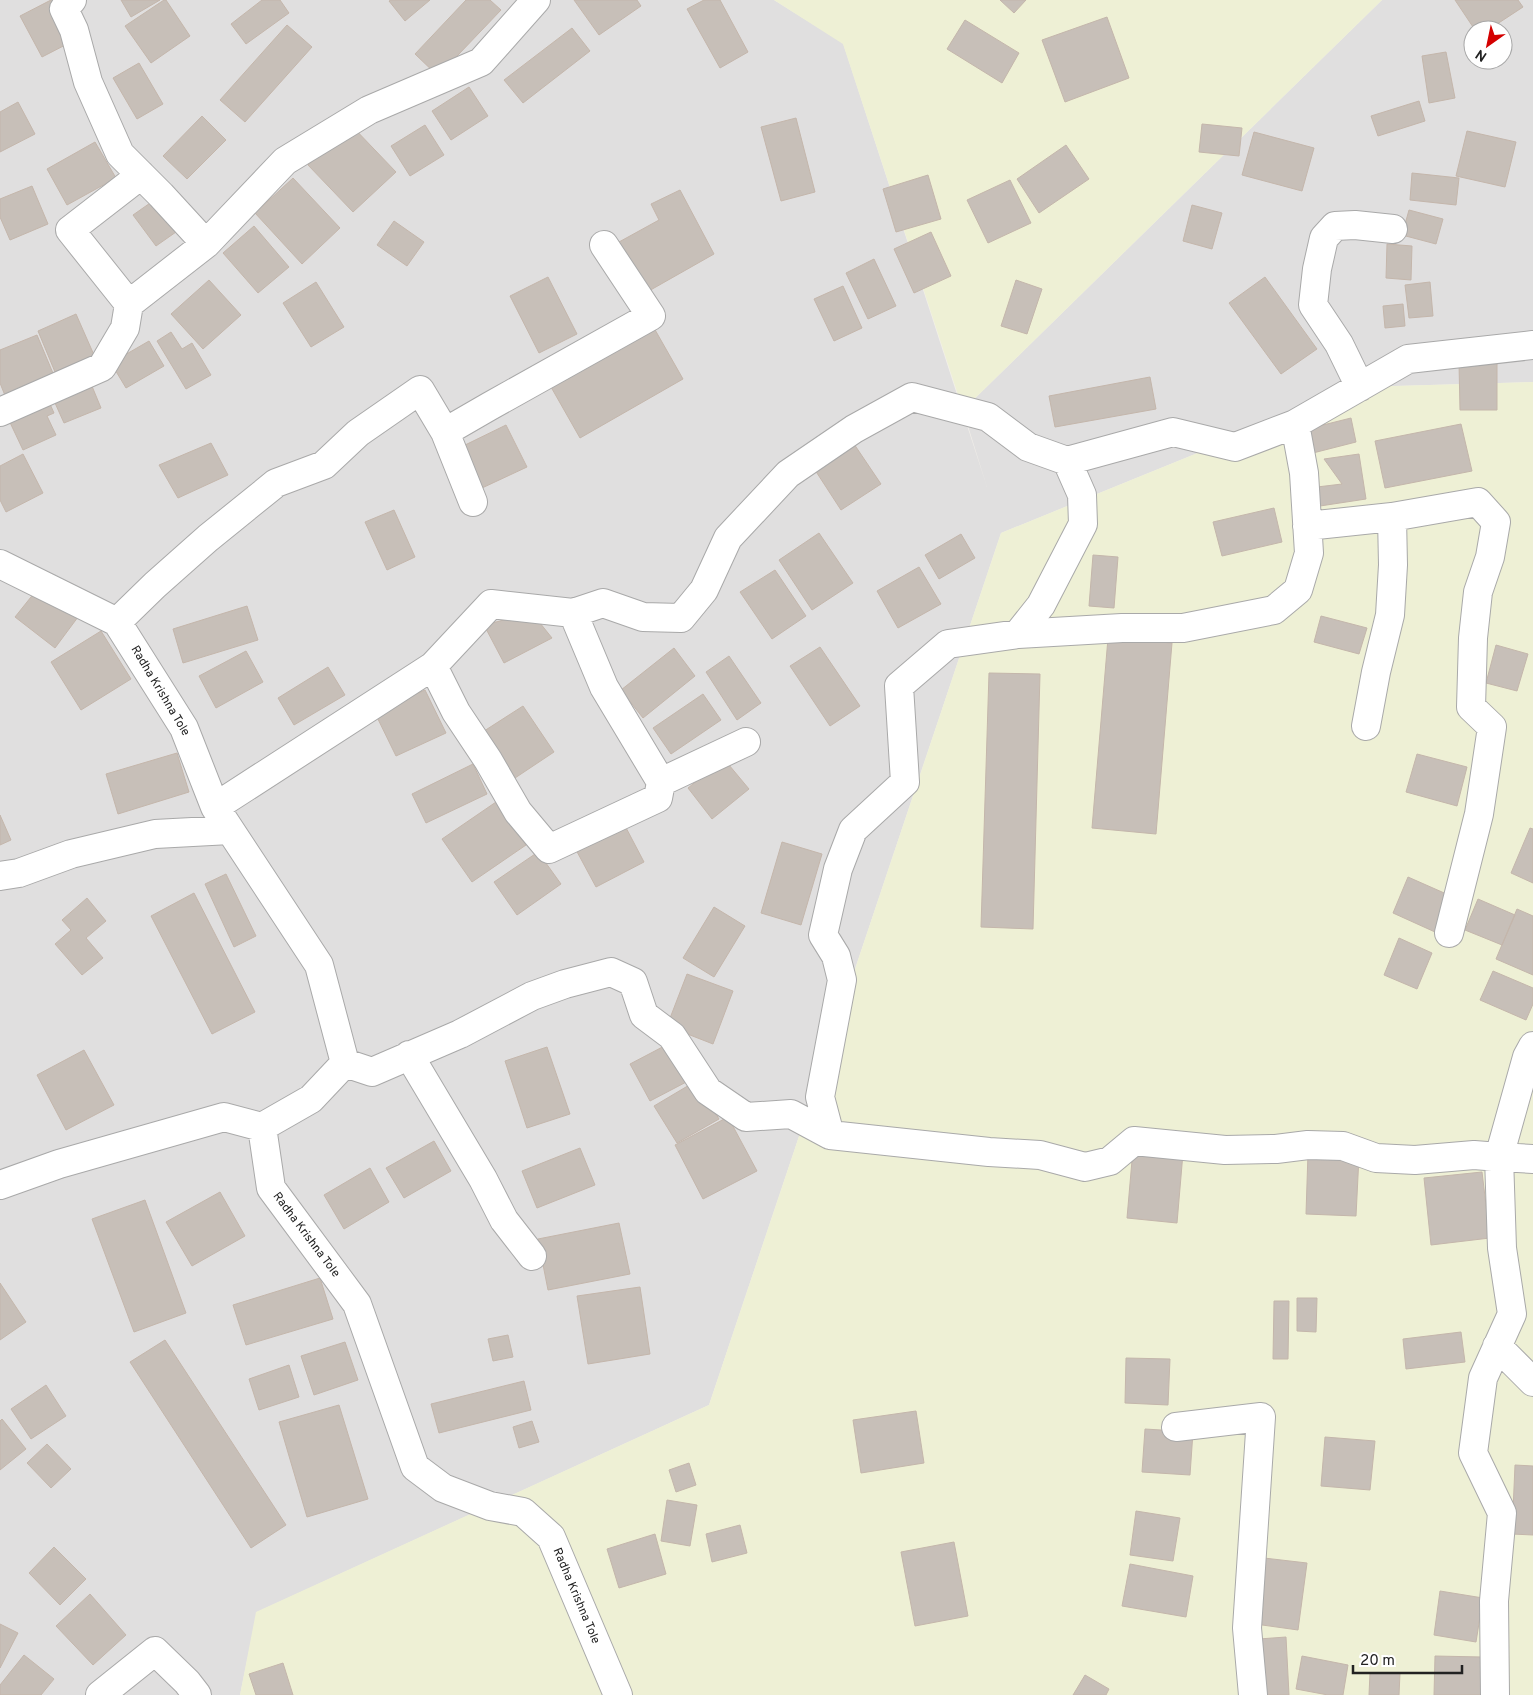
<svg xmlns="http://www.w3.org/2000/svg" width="1533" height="1695" viewBox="0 0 1533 1695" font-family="Overpass,sans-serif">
<rect width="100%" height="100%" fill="#f2efe9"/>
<!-- residential -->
<path fill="#e0dfdf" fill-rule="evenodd" d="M0,0H774L843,43L987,487L963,410L1382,0H1533V382L1360,387L1001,533L709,1405L257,1612L240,1695H0ZM1473,30H1503V60H1473Z"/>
<!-- farmland -->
<path fill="#eef0d5" d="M774,0H1382L963,410L843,44Z
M1533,382V1695H240L256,1612L709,1405L1001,533L1360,387Z"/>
<!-- building -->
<path fill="#c7bfb8" stroke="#c4b6ab" d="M51,0L73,41L42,57L20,16Z
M121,0H160L131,17Z
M164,0H166L190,36L151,63L125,26Z
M262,0H280L289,13L246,44L231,24Z
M391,0H430L405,21L389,1Z
M466,0H490L501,10L438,76L415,54Z
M574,0H637L641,6L599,35Z
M704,0H720L748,52L720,68L687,9Z
M1000,0H1026L1014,13Z
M1455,0H1518L1523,7L1488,30H1475Z
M1107,17L1129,78L1065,102L1042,40Z
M965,20L1019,53L1002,83L947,49Z
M287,25L312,47L245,122L220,100Z
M572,28L590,51L523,103L504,80Z
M1446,52L1455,98L1429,103L1422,56Z
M139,63L163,104L137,119L113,78Z
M469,87L488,116L451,140L432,111Z
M1419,101L1425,121L1378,136L1371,116Z
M18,102L35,134L0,152V112Z
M202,116L226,140L187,179L163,156Z
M796,118L815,192L781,201L761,127Z
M1202,124L1242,128L1239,156L1199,152Z
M351,125L396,172L353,212L308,165Z
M425,125L444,155L410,176L391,146Z
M1467,131L1516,142L1505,187L1456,176Z
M1254,132L1314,148L1302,191L1242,175Z
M95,142L116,178L67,205L47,169Z
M1066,145L1089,179L1039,213L1017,179Z
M1412,173L1459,178L1456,205L1410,200Z
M928,175L941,219L896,232L883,189Z
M293,178L340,228L302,264L255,213Z
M1010,180L1031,223L988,243L967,200Z
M32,186L48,224L10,240L0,217V199Z
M680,190L714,254L647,292L619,242L659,220L651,204Z
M153,201L176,232L156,246L133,215Z
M1192,205L1222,213L1212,249L1183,241Z
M1409,210L1443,219L1436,244L1402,235Z
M394,221L424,242L407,266L377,245Z
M254,226L289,267L258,293L223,253Z
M931,232L951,276L914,293L894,249Z
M1387,244L1412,246L1411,280L1386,278Z
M874,259L896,306L868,319L846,273Z
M548,277L577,334L539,353L510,296Z
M1265,277L1317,349L1281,374L1229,303Z
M209,280L241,315L203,349L171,314Z
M1016,280L1042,289L1027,334L1001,326Z
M316,282L344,327L311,347L283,303Z
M1430,282L1433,316L1409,318L1405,285Z
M843,286L862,328L834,341L814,299Z
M1403,304L1405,326L1385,328L1383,306Z
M76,314L94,355L55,372L38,331Z
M654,328L683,379L580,438L551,387Z
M171,332L182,349L192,343L211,375L186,389L157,341Z
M37,335L55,378L6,398L0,383V350Z
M149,341L164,366L126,388L111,363Z
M1497,362V410H1460L1459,363Z
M1150,377L1156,409L1055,427L1049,396Z
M89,379L101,408L64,423L51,394Z
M46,395L54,413L47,416L56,435L23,450L6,414Z
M1351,418L1356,442L1309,454L1303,430Z
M1461,424L1472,471L1385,488L1375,441Z
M506,425L527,467L482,488L461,447Z
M211,443L228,475L178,498L159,465Z
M854,444L881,484L841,510L815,470Z
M23,454L43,493L6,512L0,500V466Z
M1359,454L1366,499L1320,506L1317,487L1342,484L1324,459Z
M1274,508L1282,542L1222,556L1213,522Z
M394,510L415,557L387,570L365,522Z
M819,533L853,583L812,610L779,560Z
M961,534L975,558L939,579L925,555Z
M1093,555L1118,557L1114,608L1089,606Z
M919,567L941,604L898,628L877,591Z
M775,570L806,616L772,639L740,592Z
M39,587L78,617L55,648L15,617Z
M247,606L258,640L183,663L173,629Z
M532,613L552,638L504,663L484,625Z
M1321,616L1367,628L1359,654L1314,642Z
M101,631L131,679L81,710L51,662Z
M1108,638L1172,643L1156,834L1092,828Z
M1496,645L1528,654L1517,691L1486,683Z
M820,647L860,706L830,726L790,666Z
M674,648L695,676L643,718L621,690Z
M246,651L263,682L216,708L199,676Z
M729,656L761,703L737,720L706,672Z
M328,667L345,695L294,725L278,698Z
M989,673L1040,674L1033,929L981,927Z
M425,690L446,733L396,756L375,713Z
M703,694L721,720L671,754L653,728Z
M523,706L554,752L512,780L481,733Z
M177,753L189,792L118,814L106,774Z
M1417,754L1467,767L1457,806L1406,792Z
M724,759L749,789L712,819L688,788Z
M473,764L487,794L426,823L412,794Z
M496,802L526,845L472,882L442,839Z
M0,815L11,840L0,845Z
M623,822L644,862L596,887L575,848Z
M1530,828L1533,829V883L1511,873Z
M782,842L822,854L801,925L761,913Z
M538,852L561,884L517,915L494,882Z
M226,874L256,936L234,947L205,884Z
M1408,877L1451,896L1435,932L1393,913Z
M194,893L255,1012L212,1034L151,916Z
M87,898L106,921L86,938L103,958L82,975L55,944L71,930L62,920Z
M1478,899L1515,915L1502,945L1465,930Z
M714,907L745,926L714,977L683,958Z
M1517,909L1533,916V975L1496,959Z
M1399,938L1432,953L1417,989L1384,975Z
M1493,971L1533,988V1004L1526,1020L1480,1000Z
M687,974L733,991L713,1044L667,1026Z
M672,1042L692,1079L650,1101L630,1064Z
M547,1047L570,1114L527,1128L505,1061Z
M84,1050L114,1105L66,1130L37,1075Z
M696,1081L719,1119L677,1143L654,1106Z
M728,1117L757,1171L703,1199L675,1145Z
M434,1141L451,1171L404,1198L386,1168Z
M580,1148L595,1185L537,1208L522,1171Z
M1133,1149L1183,1153L1177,1223L1127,1218Z
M1308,1153L1359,1156L1356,1216L1306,1214Z
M370,1168L389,1202L344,1229L324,1195Z
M1482,1172L1490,1238L1431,1245L1424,1178Z
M220,1192L245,1236L192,1266L166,1222Z
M145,1200L186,1313L134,1332L92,1219Z
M619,1223L630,1274L548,1290L538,1239Z
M320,1278L333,1319L246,1345L233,1305Z
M0,1283L26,1322L0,1340Z
M640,1287L650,1354L588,1364L577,1296Z
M1297,1298H1317L1316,1332L1297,1331Z
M1274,1301H1289L1288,1359H1273Z
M1461,1332L1465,1362L1406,1369L1403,1339Z
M508,1335L513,1357L493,1361L488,1339Z
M165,1340L286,1525L251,1548L130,1362Z
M345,1342L358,1380L314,1395L301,1356Z
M1126,1358L1170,1359L1168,1405L1125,1403Z
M289,1365L299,1397L259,1410L249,1379Z
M524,1381L531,1410L439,1433L431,1404Z
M46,1385L66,1416L31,1439L11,1409Z
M339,1405L368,1499L307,1517L279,1422Z
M916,1411L924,1463L861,1473L853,1420Z
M2,1419L26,1449L0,1470V1421Z
M532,1421L539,1442L519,1448L513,1427Z
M1145,1429L1193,1432L1190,1475L1142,1472Z
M1325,1437L1375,1441L1370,1490L1321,1486Z
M47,1444L71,1469L51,1488L27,1463Z
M689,1463L696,1485L676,1492L669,1470Z
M1515,1465L1533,1466V1535L1512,1534Z
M667,1500L697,1505L690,1546L661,1541Z
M1136,1511L1180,1518L1173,1561L1130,1555Z
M740,1525L747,1553L712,1562L706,1534Z
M655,1534L666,1574L619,1588L607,1549Z
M954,1542L968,1616L915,1626L901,1552Z
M54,1547L86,1579L60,1605L29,1573Z
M1264,1558L1307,1563L1298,1630L1255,1624Z
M1130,1564L1193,1576L1186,1617L1122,1606Z
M1440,1591L1483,1598L1476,1642L1434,1635Z
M90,1594L126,1635L93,1665L56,1626Z
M0,1624L18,1633L0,1668Z
M1286,1637L1289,1695H1262L1259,1639Z
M24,1655L54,1679L41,1695H0V1685Z
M1302,1656L1348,1665L1343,1695H1328L1296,1689Z
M1435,1656L1482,1657L1481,1695H1434Z
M283,1663L293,1695H256L249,1674Z
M1370,1673H1400L1399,1695H1369Z
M1085,1675L1109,1689L1106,1695H1073Z"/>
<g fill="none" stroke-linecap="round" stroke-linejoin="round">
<!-- street casing -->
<g stroke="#a9a9a9" stroke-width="30">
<path id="street" d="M72,0L64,9L74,30L88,82L120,154L161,195L206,244
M129,304L70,230L141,175
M1360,387L1339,344L1313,305L1317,269L1324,238L1335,226L1355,225L1393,229
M0,412L102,367L125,328L129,304L206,244L285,161L369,110L481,62L536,0
M1295,424L1304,473L1309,553L1298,590L1274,610L1183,628H1122L1018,634L948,644L899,686L905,782L853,830L838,869L823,935L836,956L842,980L820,1097L830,1135L989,1152L1040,1155L1085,1167L1110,1161L1134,1141L1225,1150L1276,1149L1308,1145L1343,1146L1376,1158L1415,1160L1474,1155L1499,1157L1502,1248L1512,1314L1483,1378L1473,1453L1502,1513L1494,1601L1495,1695
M445,432L473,502
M1307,526L1392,517L1478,502L1496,522L1490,557L1478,592L1473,638L1471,707L1492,727L1479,814L1449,933
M0,564L117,622L184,728L215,807L319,965L345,1063L311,1099L262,1127L271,1188L357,1304L415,1467L443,1488L490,1506L523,1512L551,1537L618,1695
M117,622L155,585L208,538L276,483L324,465L358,433L420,390L445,432L490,406L651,316L604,245
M1018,634L1041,605L1083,524L1082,495L1067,461
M433,666L456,712L488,760L518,812L549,849L658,798L661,782L604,687L573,613
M1366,726L1376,672L1390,615L1393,565L1392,517
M661,782L746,742
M215,807L433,666L491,604L573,613L603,603L643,617L681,618L704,590L728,538L788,474L854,429L912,397L988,417L1028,447L1067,461L1173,432L1235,447L1295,424L1408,359L1533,345
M0,876L19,873L71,854L155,834L230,830
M1533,1046L1527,1057L1499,1157L1533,1159
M409,1055L483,1179L504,1220L532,1256
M345,1063L372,1072L460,1034L532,996L565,984L611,972L633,982L644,1015L672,1036L708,1091L746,1117L791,1114L830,1135
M0,1185L59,1164L224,1117L262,1127
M1497,1346L1533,1382
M1176,1427L1261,1417L1247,1628L1253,1695
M100,1695L155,1651L187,1682L197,1695"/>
</g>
<!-- street -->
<use href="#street" stroke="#fff" stroke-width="28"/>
</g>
<g text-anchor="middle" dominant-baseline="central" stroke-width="4" stroke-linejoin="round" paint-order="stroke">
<!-- street labels -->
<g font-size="12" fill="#222" stroke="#fff">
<text transform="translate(160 691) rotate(59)">Radha Krishna Tole</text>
<text transform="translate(306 1235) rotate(53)">Radha Krishna Tole</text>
<text transform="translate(576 1596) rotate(67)">Radha Krishna Tole</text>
</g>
</g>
<!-- north arrow -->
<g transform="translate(1488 45) rotate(213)"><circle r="24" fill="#ffffff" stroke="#a7a7a7"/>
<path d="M0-4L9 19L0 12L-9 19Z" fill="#d40000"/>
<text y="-8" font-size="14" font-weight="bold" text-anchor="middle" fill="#222222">N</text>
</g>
<!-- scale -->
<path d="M1353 1665v8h109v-8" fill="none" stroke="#222222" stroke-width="2.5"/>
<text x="1360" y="1665" font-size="15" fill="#222222" stroke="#ffffff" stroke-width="4" paint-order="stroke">20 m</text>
</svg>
